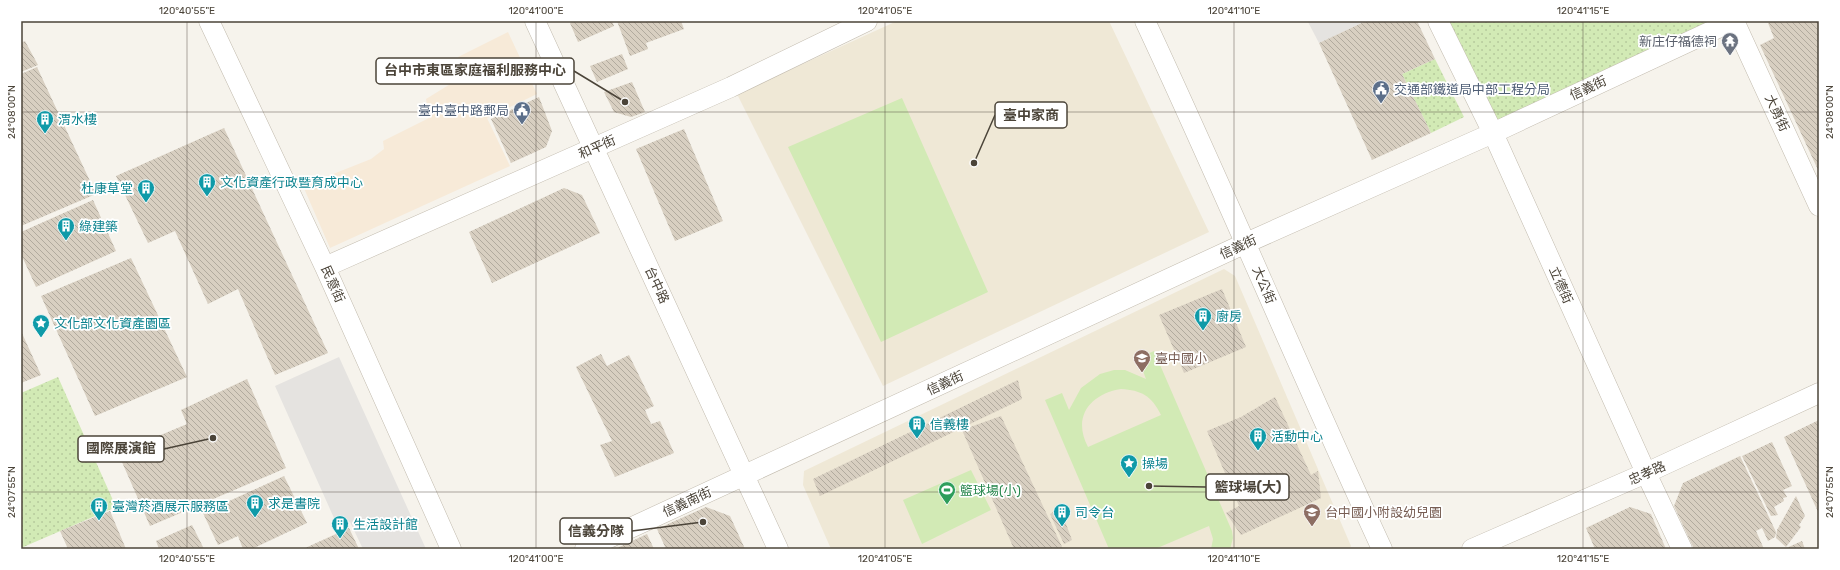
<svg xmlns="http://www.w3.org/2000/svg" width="1840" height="570" viewBox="0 0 1840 570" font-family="Rubik,'Noto Sans TC',sans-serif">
<defs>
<pattern id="park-dots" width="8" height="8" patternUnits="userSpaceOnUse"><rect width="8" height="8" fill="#d2eab5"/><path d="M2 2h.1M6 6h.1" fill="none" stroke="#b6ca9c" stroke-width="1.8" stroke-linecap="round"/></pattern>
<pattern id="building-back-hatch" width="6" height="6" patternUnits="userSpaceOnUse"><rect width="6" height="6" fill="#d8cfc1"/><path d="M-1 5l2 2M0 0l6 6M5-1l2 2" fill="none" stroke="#b1aa9e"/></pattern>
</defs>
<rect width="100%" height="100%" fill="#f6f3ec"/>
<!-- commercial -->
<path fill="#f7ead8" d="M508,32L537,94L487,118L510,166L330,248L303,186L371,159L384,149L383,141L429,118L426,99L465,75L458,57Z"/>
<!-- education -->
<path fill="#efe8d6" d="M897,21H1109L1209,232L883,386L737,94Z
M1224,269L1235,276L1351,546L1349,549H831L803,485L804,471Z"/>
<!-- park -->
<path fill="url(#park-dots)" d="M1446,21H1719L1496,126Z
M1435,59L1464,117L1431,133L1402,74Z
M58,377L116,507L21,548V393Z"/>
<!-- pitch -->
<path fill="#d2eab5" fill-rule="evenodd" d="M902,98L988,292L881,342L788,147Z
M1154,351L1232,531L1233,538L1230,549H1211L1213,539L1209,526L1155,549H1109L1045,400L1062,393L1069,410L1081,388L1100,374L1114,370H1125L1146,379L1138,358ZM1121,389C1141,390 1152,396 1161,415L1088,447C1072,417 1090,394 1121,389Z
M971,470L991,510L922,544L903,500Z"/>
<!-- parking -->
<path fill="#e5e3e0" d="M1310,21H1366L1319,43L1308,22Z
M339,357L426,549H363L350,522L338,527L275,386Z"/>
<!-- building -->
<path fill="url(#building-back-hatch)" d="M574,21H612L614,26L578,42L570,23Z
M617,21H681L684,29L646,43L648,49L630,56Z
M1366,21H1417L1435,59L1402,74L1431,133L1372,160L1319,43Z
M1772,21H1819V172L1760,45L1774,38L1768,23Z
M25,41L38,65L21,72V43Z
M622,54L628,69L597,82L590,66Z
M37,67L96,194L21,226V74Z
M632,82L645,112L631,117L614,112L604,92Z
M539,97L552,131L546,147L511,163L491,119Z
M224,128L328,353L275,375L238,289L208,304L175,231L148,243L116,176Z
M684,129L723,221L675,241L636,149Z
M564,188L582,195L600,233L492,283L469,232Z
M93,200L116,251L36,287L21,254V232Z
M131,258L187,377L95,416L41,296Z
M1222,289L1246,347L1184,373L1159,315Z
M21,331L41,375L21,383Z
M601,354L607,366L629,355L654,406L645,410L651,424L660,421L674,453L615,477L600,445L612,441L576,367Z
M247,379L286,468L150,526L118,453L187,424L181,410Z
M1018,380L1022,399L820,496L813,479Z
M1275,397L1311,475L1318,471L1321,498L1241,535L1226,513L1239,506L1207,431L1241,417Z
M1001,416L1063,549H1014L962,430Z
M1819,420V514L1784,437Z
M1772,442L1792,486L1783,490L1787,497L1783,498L1784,501L1774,507L1778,515L1771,516L1742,456Z
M1740,456L1776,532L1775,537L1768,541L1762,528L1756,531L1764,549H1694L1674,506L1683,483Z
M284,476L307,523L252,549H243L238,536L218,545L203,513Z
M1796,496L1805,516L1799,525L1801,527L1786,547L1776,538L1777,530Z
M706,507L730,516L745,549H666L657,529Z
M1630,507L1651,514L1666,549H1595L1586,528Z
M1060,508L1072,540L1064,544L1050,514Z
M110,511L126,549H68L60,531Z
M192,525L204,549H159L156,541Z
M349,528L359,549H303Z
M647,534L654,549H615Z
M1802,541L1805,549H1784Z"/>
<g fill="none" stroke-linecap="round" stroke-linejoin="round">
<!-- minor casing -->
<g stroke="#c2bbae" stroke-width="21">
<path id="minor" d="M209,21L325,267L451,549
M535,21L778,549
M1145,21C1227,196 1301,374 1382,549
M1438,21L1493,133L1646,473L1682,549
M1734,21L1819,206
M325,267L731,87L867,21
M585,549L1246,243L1493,133L1733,21
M1472,549L1646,473L1819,393"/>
</g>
<!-- minor -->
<use href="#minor" stroke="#fff" stroke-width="20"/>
</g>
<!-- ticks -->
<path fill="none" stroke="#4b4439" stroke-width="1" stroke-opacity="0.45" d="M187,21V549M536,21V549M885,21V549M1234,21V549M1583,21V549M21,112H1819M21,492H1819"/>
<!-- icons -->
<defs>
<g id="temple-pin" transform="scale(0.9)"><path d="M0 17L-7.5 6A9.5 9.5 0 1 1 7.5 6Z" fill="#6b7280" stroke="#fff"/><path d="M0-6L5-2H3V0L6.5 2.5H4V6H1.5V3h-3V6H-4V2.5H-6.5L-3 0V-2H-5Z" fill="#fff"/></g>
<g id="civic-pin" transform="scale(0.9)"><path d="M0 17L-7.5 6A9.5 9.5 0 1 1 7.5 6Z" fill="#5c6f8a" stroke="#fff"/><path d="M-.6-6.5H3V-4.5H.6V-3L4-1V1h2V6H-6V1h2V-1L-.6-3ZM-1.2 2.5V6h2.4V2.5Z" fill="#fff"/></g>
<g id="building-pin" transform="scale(0.9)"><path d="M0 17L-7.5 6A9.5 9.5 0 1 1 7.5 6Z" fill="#0f9aa8" stroke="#fff"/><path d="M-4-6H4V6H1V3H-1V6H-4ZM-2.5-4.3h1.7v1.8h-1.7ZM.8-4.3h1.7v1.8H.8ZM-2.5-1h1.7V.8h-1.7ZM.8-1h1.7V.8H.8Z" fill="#fff"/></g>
<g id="sight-pin" transform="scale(0.9)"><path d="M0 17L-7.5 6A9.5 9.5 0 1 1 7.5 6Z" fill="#0f9aa8" stroke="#fff"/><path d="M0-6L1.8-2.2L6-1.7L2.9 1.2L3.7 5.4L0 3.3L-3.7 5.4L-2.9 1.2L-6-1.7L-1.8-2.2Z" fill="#fff"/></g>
<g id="school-pin" transform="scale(0.9)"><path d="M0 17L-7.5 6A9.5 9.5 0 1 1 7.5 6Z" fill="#8d6e63" stroke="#fff"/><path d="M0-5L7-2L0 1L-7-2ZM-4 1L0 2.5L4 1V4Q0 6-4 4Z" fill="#fff"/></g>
<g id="stadium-pin" transform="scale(0.9)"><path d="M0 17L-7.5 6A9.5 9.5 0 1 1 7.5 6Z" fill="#2e9e5b" stroke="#fff"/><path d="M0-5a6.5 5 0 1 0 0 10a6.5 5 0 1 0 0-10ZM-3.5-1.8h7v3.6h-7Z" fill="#fff"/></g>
</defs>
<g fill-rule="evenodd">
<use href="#temple-pin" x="1730" y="41"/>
<use href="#civic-pin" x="1381" y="89"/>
<use href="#civic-pin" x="522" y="110"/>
<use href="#building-pin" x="45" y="119"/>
<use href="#building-pin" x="207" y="182"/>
<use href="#building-pin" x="146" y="188"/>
<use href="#building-pin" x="66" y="226"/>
<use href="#building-pin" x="1203" y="316"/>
<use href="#sight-pin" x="41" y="323"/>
<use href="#school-pin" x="1142" y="358"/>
<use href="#building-pin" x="917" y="424"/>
<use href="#building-pin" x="1258" y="436"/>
<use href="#sight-pin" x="1129" y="463"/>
<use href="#stadium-pin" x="947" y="490"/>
<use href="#building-pin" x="255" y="503"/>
<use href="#building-pin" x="99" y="506"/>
<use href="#building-pin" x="1062" y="512"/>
<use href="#school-pin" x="1312" y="512"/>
<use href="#building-pin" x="340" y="524"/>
</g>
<g text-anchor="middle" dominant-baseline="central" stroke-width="3.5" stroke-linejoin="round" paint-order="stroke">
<!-- worship labels -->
<g font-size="13" fill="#5b616d" stroke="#fff" text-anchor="end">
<text x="1717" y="41">新庄仔福德祠</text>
</g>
<!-- street labels -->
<g font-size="13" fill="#4b4439" stroke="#fff">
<text transform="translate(1588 88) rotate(-25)">信義街</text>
<text transform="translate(1777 113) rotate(65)">大勇街</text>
<text transform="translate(597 147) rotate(-24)">和平街</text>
<text transform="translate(1238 247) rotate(-25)">信義街</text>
<text transform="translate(333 284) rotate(66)">民意街</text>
<text transform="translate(657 285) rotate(65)">台中路</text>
<text transform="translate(1264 285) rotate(67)">大公街</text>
<text transform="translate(1561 285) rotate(66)">立德街</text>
<text transform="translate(945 383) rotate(-25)">信義街</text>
<text transform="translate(1647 473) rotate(-24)">忠孝路</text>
<text transform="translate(687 502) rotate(-25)">信義南街</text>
</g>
<!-- service labels -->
<g font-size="13" fill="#4e5e75" stroke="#fff" text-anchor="start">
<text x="1394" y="89">交通部鐵道局中部工程分局</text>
<text x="509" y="110" text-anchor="end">臺中臺中路郵局</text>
</g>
<!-- culture labels -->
<g font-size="13" fill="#0d838f" stroke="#fff" text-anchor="start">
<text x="58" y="119">渭水樓</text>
<text x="220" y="182">文化資產行政暨育成中心</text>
<text x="133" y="188" text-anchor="end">杜康草堂</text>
<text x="79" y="226">綠建築</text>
<text x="1216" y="316">廚房</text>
<text x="54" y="323">文化部文化資產園區</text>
<text x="930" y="424">信義樓</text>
<text x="1271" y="436">活動中心</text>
<text x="1142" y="463">操場</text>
<text x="268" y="503">求是書院</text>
<text x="112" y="506">臺灣菸酒展示服務區</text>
<text x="1075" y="512">司令台</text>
<text x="353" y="524">生活設計館</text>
</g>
<!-- education labels -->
<g font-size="13" fill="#785e54" stroke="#fff" text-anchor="start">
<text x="1155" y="358">臺中國小</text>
<text x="1325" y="512">台中國小附設幼兒園</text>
</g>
<!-- leisure labels -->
<g font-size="13" fill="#27864d" stroke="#fff" text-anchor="start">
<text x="960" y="490">籃球場(小)</text>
</g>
</g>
<!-- callouts -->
<path fill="none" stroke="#4b4439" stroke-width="1.5" d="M625 102L574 71M974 163L995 115M213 438L164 449M1149 486L1206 487M703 522L632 531"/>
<g fill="#4b4439" stroke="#fff" stroke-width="1.5">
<circle cx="625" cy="102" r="4"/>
<circle cx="974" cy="163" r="4"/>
<circle cx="213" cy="438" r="4"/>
<circle cx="1149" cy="486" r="4"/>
<circle cx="703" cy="522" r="4"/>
</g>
<g fill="#fff" stroke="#4b4439" stroke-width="1.5">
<rect x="376" y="58" width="198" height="26" rx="4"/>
<rect x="995" y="102" width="72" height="26" rx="4"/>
<rect x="78" y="436" width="86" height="26" rx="4"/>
<rect x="1206" y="474" width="83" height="26" rx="4"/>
<rect x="560" y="518" width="72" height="26" rx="4"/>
</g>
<g font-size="14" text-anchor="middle" font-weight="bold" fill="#4b4439">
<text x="475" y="75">台中市東區家庭福利服務中心</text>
<text x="1031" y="120">臺中家商</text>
<text x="121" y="453">國際展演館</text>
<text x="1248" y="492">籃球場(大)</text>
<text x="596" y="536">信義分隊</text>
</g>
<!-- border -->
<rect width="1840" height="570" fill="none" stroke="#ffffff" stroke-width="44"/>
<rect x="22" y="22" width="1796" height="526" fill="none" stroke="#4b4439" stroke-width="1.5"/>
<g font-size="10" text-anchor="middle" fill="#4b4439">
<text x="187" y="14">120°40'55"E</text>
<text x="536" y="14">120°41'00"E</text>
<text x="885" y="14">120°41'05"E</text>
<text x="1234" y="14">120°41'10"E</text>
<text x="1583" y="14">120°41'15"E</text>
<text transform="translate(11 112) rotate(-90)" y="4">24°08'00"N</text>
<text transform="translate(1829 112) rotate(-90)" y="4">24°08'00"N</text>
<text transform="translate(11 492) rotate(-90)" y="4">24°07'55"N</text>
<text transform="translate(1829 492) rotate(-90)" y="4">24°07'55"N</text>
<text x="187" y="562">120°40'55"E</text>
<text x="536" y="562">120°41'00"E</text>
<text x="885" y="562">120°41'05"E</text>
<text x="1234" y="562">120°41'10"E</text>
<text x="1583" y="562">120°41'15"E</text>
</g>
</svg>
